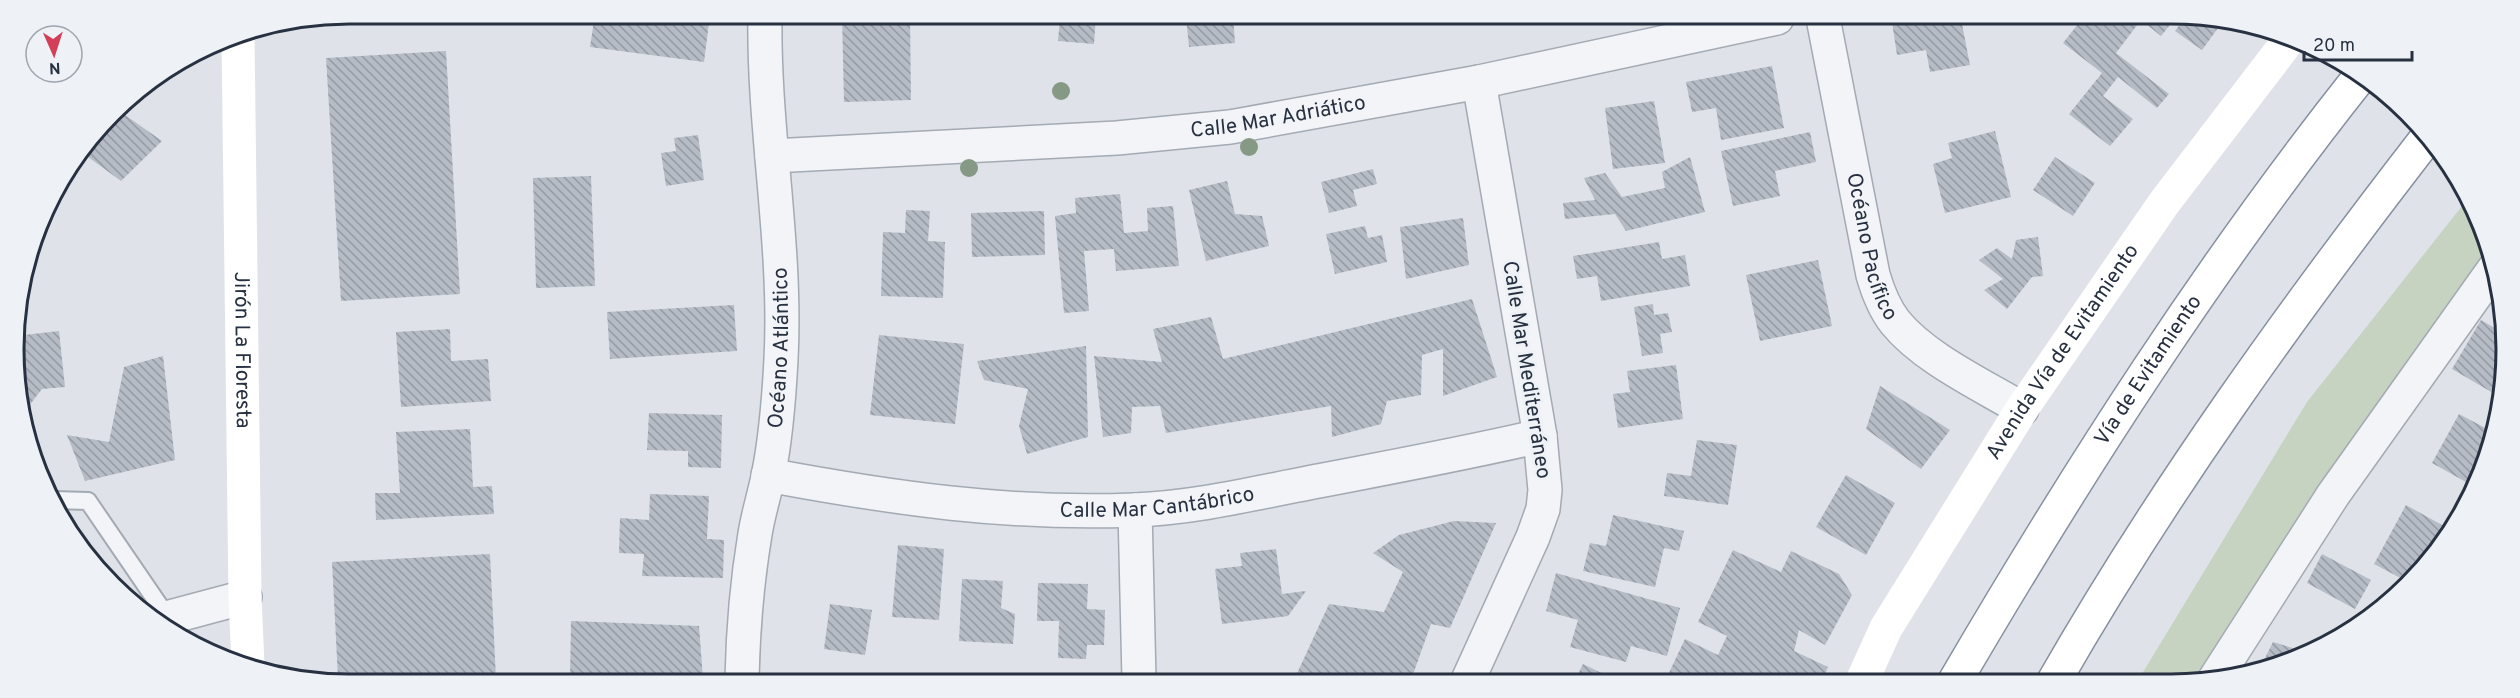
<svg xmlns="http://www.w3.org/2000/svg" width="2520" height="698" viewBox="0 0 2520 698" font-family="Overpass,sans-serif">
<defs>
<pattern id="building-back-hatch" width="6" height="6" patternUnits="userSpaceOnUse" patternTransform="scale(1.5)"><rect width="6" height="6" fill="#b6bcc6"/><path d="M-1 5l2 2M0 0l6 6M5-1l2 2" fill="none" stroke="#9499a2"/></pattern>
</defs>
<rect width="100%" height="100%" fill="#dfe3e9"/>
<!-- grass -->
<path fill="#c5d3c0" d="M2466,201L2488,255L2370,419L2195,682H2137L2307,402Z"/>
<!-- building -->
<path fill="url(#building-back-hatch)" d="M595,14L710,15L704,62L590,47Z
M842,15H910L911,100L844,102Z
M1045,16H1096L1094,44L1058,41L1060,18L1046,25Z
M1186,16H1233L1235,43L1189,47Z
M1918,19H1961L1970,65L1930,72L1926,50L1897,55L1892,22Z
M2082,19H2092L2105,25L2110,19L2174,20L2161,36L2141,20L2116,53L2169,94L2157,108L2118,77L2103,96L2133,119L2110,146L2069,114L2102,73L2063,43Z
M2183,20H2224L2202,50L2175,31Z
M446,51L460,294L341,301L326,58Z
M1772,66L1784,128L1721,140L1716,108L1692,112L1686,82Z
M1654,101L1665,163L1613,169L1605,108Z
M118,110L162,141L121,181L84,154Z
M1995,131L2011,197L1945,213L1933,164L1952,158L1948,143Z
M1810,132L1816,162L1775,171L1780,196L1733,206L1721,151Z
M698,135L704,180L666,186L661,153L676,151L674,138Z
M1690,157L1705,212L1626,231L1615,214L1565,219L1563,203L1595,200L1584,178L1605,173L1622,197L1665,188L1662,172Z
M2055,157L2095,183L2073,216L2033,190Z
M1373,169L1377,184L1353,190L1357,206L1329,213L1321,182Z
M591,176L595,286L536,288L533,178Z
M1227,181L1235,214L1262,216L1269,246L1206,261L1189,190Z
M1120,194L1124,233L1148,231L1147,208L1173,206L1179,266L1116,271L1114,249L1084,251L1089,311L1064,313L1055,216L1076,213L1075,198Z
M906,210L930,211L928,241L945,242L943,298L881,296L883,232L905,233Z
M1044,211L1045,255L972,257L971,213Z
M1463,218L1469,265L1406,279L1400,227Z
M1365,226L1368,238L1382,235L1387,262L1335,274L1326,234Z
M2038,237L2043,276L2032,277L2007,309L1984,290L2003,279L1979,260L1997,248L2012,259L2016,240Z
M1659,242L1662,259L1685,255L1690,286L1601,301L1597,276L1577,279L1573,256Z
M1818,260L1832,326L1760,341L1746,275Z
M1472,299L1497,377L1443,396V349L1422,355L1421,395L1387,401L1381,424L1332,437L1331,406L1166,433L1160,406L1132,407L1131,433L1103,437L1094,356L1162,362L1153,329L1211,317L1223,359Z
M1653,304L1654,315L1668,313L1672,332L1660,334L1663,353L1642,356L1634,307Z
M734,305L737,351L610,359L607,312Z
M2481,320L2500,331V397L2452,369Z
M450,329L451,361L488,359L491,401L401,407L396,332Z
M59,331L65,387L42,389L25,411L15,336Z
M879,335L964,344L955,424L870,415Z
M1086,346L1088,437L1027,454L1019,426L1028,389L984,380L977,361Z
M163,356L175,460L85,481L67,435L109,442L124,367Z
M1676,365L1683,419L1618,428L1613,394L1630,392L1627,371Z
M1880,386L1950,430L1921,469L1866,429Z
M649,413L722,415L721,468L688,467V451L647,450Z
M2459,414L2493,432L2473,486L2432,463Z
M470,429L473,487L492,486L494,514L376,520L375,493H400L396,432Z
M1697,440L1737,445L1728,505L1664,496L1667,473L1691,476Z
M1846,475L1895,503L1866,555L1816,527Z
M650,494L709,496L707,539L724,540L723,578L642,576L644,554L619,553L620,518L649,520Z
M2406,505L2451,530L2408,582L2374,564Z
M1613,515L1684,531L1679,551L1664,548L1655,587L1583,571L1590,543L1606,546Z
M1454,521L1496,523L1450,628L1431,624L1411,680H1294L1329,604L1384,612L1403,572L1373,553L1399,535Z
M898,545L944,549L939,620L892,617Z
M1276,549L1282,594L1306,591L1288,616L1222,624L1215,569L1242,566L1240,553Z
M1733,550L1781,572L1791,551L1839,574L1852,595L1825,645L1799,630L1794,651L1828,667L1822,681H1665L1685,639L1718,655L1727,636L1698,622Z
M490,554L496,679L338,678L332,562Z
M2322,554L2371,580L2355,609L2307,583Z
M1556,573L1680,608L1667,656L1631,646L1626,662L1570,647L1578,620L1546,611Z
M962,579L1003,581L1001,608L1015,614L1013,644L959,641Z
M1038,583L1088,584L1087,609L1105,610L1104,645H1087L1086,659L1058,658L1059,621H1037Z
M830,604L872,610L865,655L824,649Z
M571,621L699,626L703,679H570Z
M2273,642L2309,653L2300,659L2259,670Z
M1583,664L1618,681L1575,680Z"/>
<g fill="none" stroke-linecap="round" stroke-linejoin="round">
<!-- lane casing -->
<g stroke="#a4aab3" stroke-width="20">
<path id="lane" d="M54,500L88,501L168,618"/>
</g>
<!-- street casing -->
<g stroke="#a4aab3" stroke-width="36">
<g id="street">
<path id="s1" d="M1823,18L1873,275C1878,292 1884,308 1895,322C1924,358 1982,385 2022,409"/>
<path id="s2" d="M772,156L1117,138L1230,127L1479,82L1777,18"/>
<path id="s3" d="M768,475C891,498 1008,515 1134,510C1193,508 1251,494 1308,483C1386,468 1463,454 1540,436"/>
<path d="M1135,510L1139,680"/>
<path d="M159,620L245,597"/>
<path id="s4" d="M742,679C743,630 747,582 755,534C758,515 764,496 768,477C776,438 779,398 781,359C787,244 763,130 765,15"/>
<path d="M1468,680L1533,537L1543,509L1545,490L1540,436L1479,82"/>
<path d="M2213,682L2333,495L2494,269"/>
</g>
</g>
<!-- highway casing -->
<g stroke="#8690a0" stroke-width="36">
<g id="highway">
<path id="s7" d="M1955,681C2078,471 2210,265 2362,74"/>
<path d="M2054,681C2163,491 2292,312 2426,139"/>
</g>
</g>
<!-- lane -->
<use href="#lane" stroke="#f2f4f7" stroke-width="16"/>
<!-- street -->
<use href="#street" stroke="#f2f4f7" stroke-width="33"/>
<!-- secondary -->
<g stroke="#fff" stroke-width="33">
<path id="s5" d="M238,36L245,597L248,665"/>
<path id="s6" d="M1862,681L1886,628L2022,409L2164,203L2288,41"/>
</g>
<!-- highway -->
<use href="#highway" stroke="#fff" stroke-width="33"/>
</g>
<!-- trees -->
<g fill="#859985">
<circle cx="1061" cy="91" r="9"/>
<circle cx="1249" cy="147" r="9"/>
<circle cx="969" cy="168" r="9"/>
</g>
<g text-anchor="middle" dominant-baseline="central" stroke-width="6" stroke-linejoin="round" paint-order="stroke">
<!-- street labels -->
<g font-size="21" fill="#273141" stroke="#eef2f6">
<text stroke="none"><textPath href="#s2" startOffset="508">Calle Mar Adriático</textPath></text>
<text stroke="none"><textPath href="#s1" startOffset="234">Océano Pacífico</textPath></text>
<text stroke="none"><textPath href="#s4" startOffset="334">Océano Atlántico</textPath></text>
<text stroke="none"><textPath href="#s5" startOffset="314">Jirón La Floresta</textPath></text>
<text stroke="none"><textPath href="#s6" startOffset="386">Avenida Vía de Evitamiento</textPath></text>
<text transform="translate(1526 370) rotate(81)">Calle Mar Mediterráneo</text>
<text stroke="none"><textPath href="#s7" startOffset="366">Vía de Evitamiento</textPath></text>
<text stroke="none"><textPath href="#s3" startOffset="392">Calle Mar Cantábrico</textPath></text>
</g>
</g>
<!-- crop -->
<path d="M0 0H2520V698H0ZM349 24H2171A325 325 0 0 1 2496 349V349A325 325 0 0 1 2171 674H349A325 325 0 0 1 24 349V349A325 325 0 0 1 349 24Z" fill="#eef2f6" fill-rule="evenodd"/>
<path fill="none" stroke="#273141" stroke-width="3" d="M349 24H2171A325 325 0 0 1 2496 349V349A325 325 0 0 1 2171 674H349A325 325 0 0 1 24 349V349A325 325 0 0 1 349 24Z"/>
<!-- north arrow -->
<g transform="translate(54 54) rotate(177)"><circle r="28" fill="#eef2f6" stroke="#9ea5ae" stroke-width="1.5"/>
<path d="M0-4.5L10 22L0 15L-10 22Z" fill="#d33f57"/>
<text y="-9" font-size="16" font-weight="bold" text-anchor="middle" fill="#273141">N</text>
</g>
<!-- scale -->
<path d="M2304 51v9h108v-9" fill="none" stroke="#273141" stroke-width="3"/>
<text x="2313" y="51" font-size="18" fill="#273141" stroke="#eef2f6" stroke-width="4.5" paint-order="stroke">20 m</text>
</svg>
